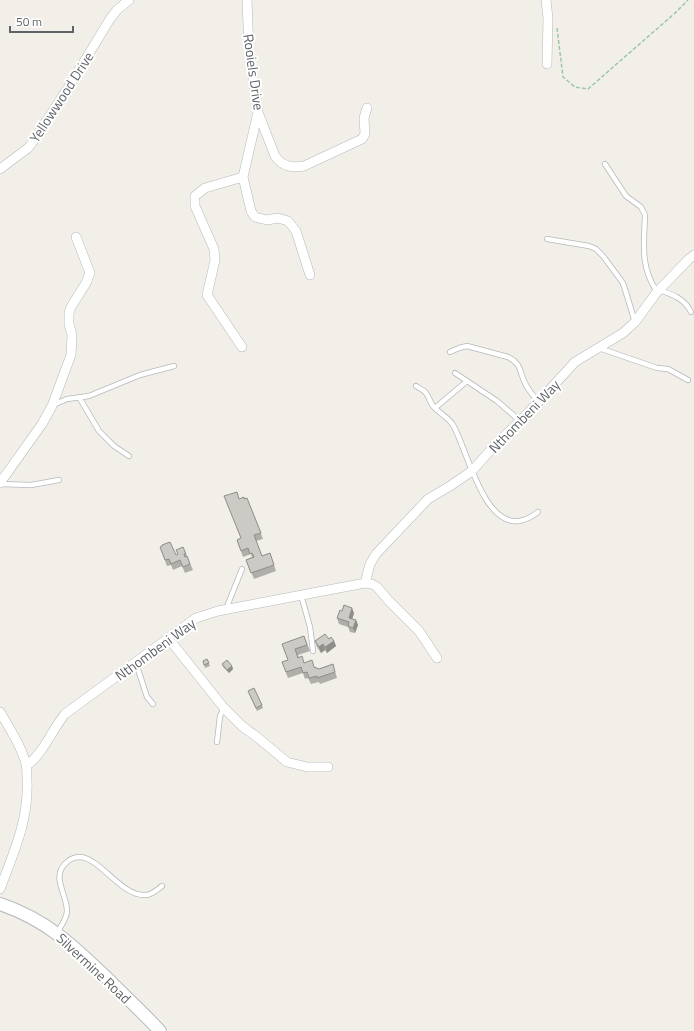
<svg xmlns="http://www.w3.org/2000/svg" width="694" height="1031" viewBox="0 0 694 1031" font-family="'Titillium Web',sans-serif">
<rect width="100%" height="100%" fill="#f1efe8"/>
<g fill="none" stroke-linecap="round" stroke-linejoin="round">
<!-- lane casing -->
<g stroke="#b5b8bc" stroke-width="6">
<path id="lane" d="M605,164L626,196L641,207L645,215C644,245 640,266 657,292
M547,239L589,246L596,249L603,256L623,283L635,322
M659,290C672,294 685,299 691,312
M599,348L657,368L668,369L688,380
M450,352L459,348L467,346L508,357C522,364 519,371 525,383C528,390 534,396 538,402
M455,373L497,401L520,421
M416,386C419,388 424,390 426,393C429,397 430,402 433,406C439,413 448,417 453,425C467,449 483,526 519,521C525,520 533,516 538,512
M79,397L99,431L114,446L129,456
M53,405L67,399L89,396L140,375L174,366
M435,408L467,381
M0,484L31,485L59,480
M301,595L310,627L313,651
M226,609L242,569
M136,663L147,697L153,704
M217,742L220,716L224,708
M57,933C61,926 67,918 67,911C67,894 50,876 67,862C71,858 75,857 81,857C102,860 122,897 146,895C152,895 158,889 162,886"/>
</g>
<!-- street casing -->
<g stroke="#b5b8bc" stroke-width="10">
<path id="street" d="M247,0L249,51L258,112L275,156C283,167 292,168 304,166L362,139L365,134L364,118L367,108
M546,0L548,18L547,64
M0,169L28,148L32,143L68,88L110,19L117,10L129,0
M243,177L251,211L255,217L267,220L278,218L288,221L296,231L310,275
M242,347L207,295L215,260L214,249L195,206V196L205,188L243,177L258,112
M0,483L42,424L52,406L71,355L72,335L69,324V313L71,307L86,283L90,273L76,237
M365,583L372,584L377,587L389,601L419,631L437,658
M169,639L224,708L242,726L257,737L287,762L307,767H328
M0,712C10,729 21,746 26,764C27,769 27,775 27,780C29,819 14,852 0,889
M26,766C44,753 51,731 65,714L196,618L218,611L365,583L370,564L376,554L428,499L450,486L472,471L496,444L529,412L575,362L623,333L635,322L657,292L689,259L694,255"/>
</g>
<!-- secondary casing -->
<g stroke="#b6babf" stroke-width="14">
<path id="secondary" d="M0,904C48,920 77,949 112,983C128,999 145,1015 160,1031"/>
</g>
<!-- path -->
<path stroke="#9cc7a9" stroke-width="1.5" stroke-dasharray="4 2" stroke-linecap="butt" d="M557,28L563,77L575,87L588,89L674,14L688,0"/>
<!-- lane -->
<use href="#lane" stroke="#fff" stroke-width="4.5"/>
<!-- street -->
<use href="#street" stroke="#fff" stroke-width="9"/>
<!-- secondary -->
<use href="#secondary" stroke="#fff" stroke-width="12"/>
</g>
<!-- wall -->
<path fill="#afaea9" d="M247,498L263,539L256,541L262,556L270,553L276,571L254,579L246,560L252,557L251,554L243,557L237,540L241,538L239,499H244Z
M160,547L176,555L178,554L183,547L193,570L185,573L182,566L173,570L171,565L167,566Z
M354,613L352,619L356,620L358,625L355,633L350,632L348,627L339,624L337,618Z
M304,636L310,651L298,655L299,658L304,663L319,669L333,664L337,678L320,684L319,682L311,684L308,678L305,679L303,673L288,678L282,662L288,660Z
M329,639L334,641L336,646L327,653L325,650L321,653L317,647L315,641Z
M207,659L210,666L205,668L203,661Z
M222,664L232,666L233,669L229,673L223,667Z
M249,694L262,705L263,708L257,711Z"/>
<!-- shaded-wall -->
<path fill="#8f8d8a" d="M352,608L354,613L351,623L349,618Z
M356,620L358,625L355,633L353,628Z
M334,641L336,646L327,653L325,647Z
M323,644L325,650L321,653L319,647Z
M232,666L233,669L229,673L227,670Z"/>
<!-- building -->
<path fill="#cccac5" stroke="#8f8d8a" d="M237,492L239,499L244,497V499L247,498L261,533L254,535L262,556L270,553L274,565L251,573L246,560L254,557L252,553L250,554L248,548L241,551L237,540L241,538L224,496Z
M170,542L176,555L178,554L176,550L183,547L186,554H184L185,557L187,556L190,564L183,567L180,560L171,564L169,559L165,560L160,547L162,546V545Z
M344,605L352,608L349,618L356,620L353,628L348,626L349,622L337,618L340,610L342,611Z
M325,634L329,639L331,637L334,641L325,647L323,644L319,647L315,641Z
M304,636L307,645L295,649L298,658L302,656L304,663L312,660L314,667L319,669L333,664L335,672L317,678V676L309,678L307,672L303,673L301,667L286,672L282,662L288,660L282,644Z
M207,659L209,663L204,665L203,661Z
M227,660L232,666L227,670L222,664Z
M254,688L262,705L256,708L248,691Z"/>
<g text-anchor="middle" dominant-baseline="central" stroke-width="4" stroke-linejoin="round" paint-order="stroke">
<!-- street labels -->
<g font-size="14" fill="#5f6368" stroke="#fff">
<text transform="translate(254 72) rotate(82)">Rooiels Drive</text>
<text transform="translate(61 97) rotate(-57)">Yellowwood Drive</text>
<text transform="translate(524 416) rotate(-46)">Nthombeni Way</text>
<text transform="translate(155 649) rotate(-36)">Nthombeni Way</text>
<text transform="translate(94 968) rotate(43)">Silvermine Road</text>
</g>
</g>
<!-- scale -->
<path d="M10 26v6h63v-6" fill="none" stroke="#5f6368" stroke-width="2"/>
<text x="16" y="26" font-size="12" fill="#5f6368" stroke="#ffffff" stroke-width="3" paint-order="stroke">50 m</text>
</svg>
